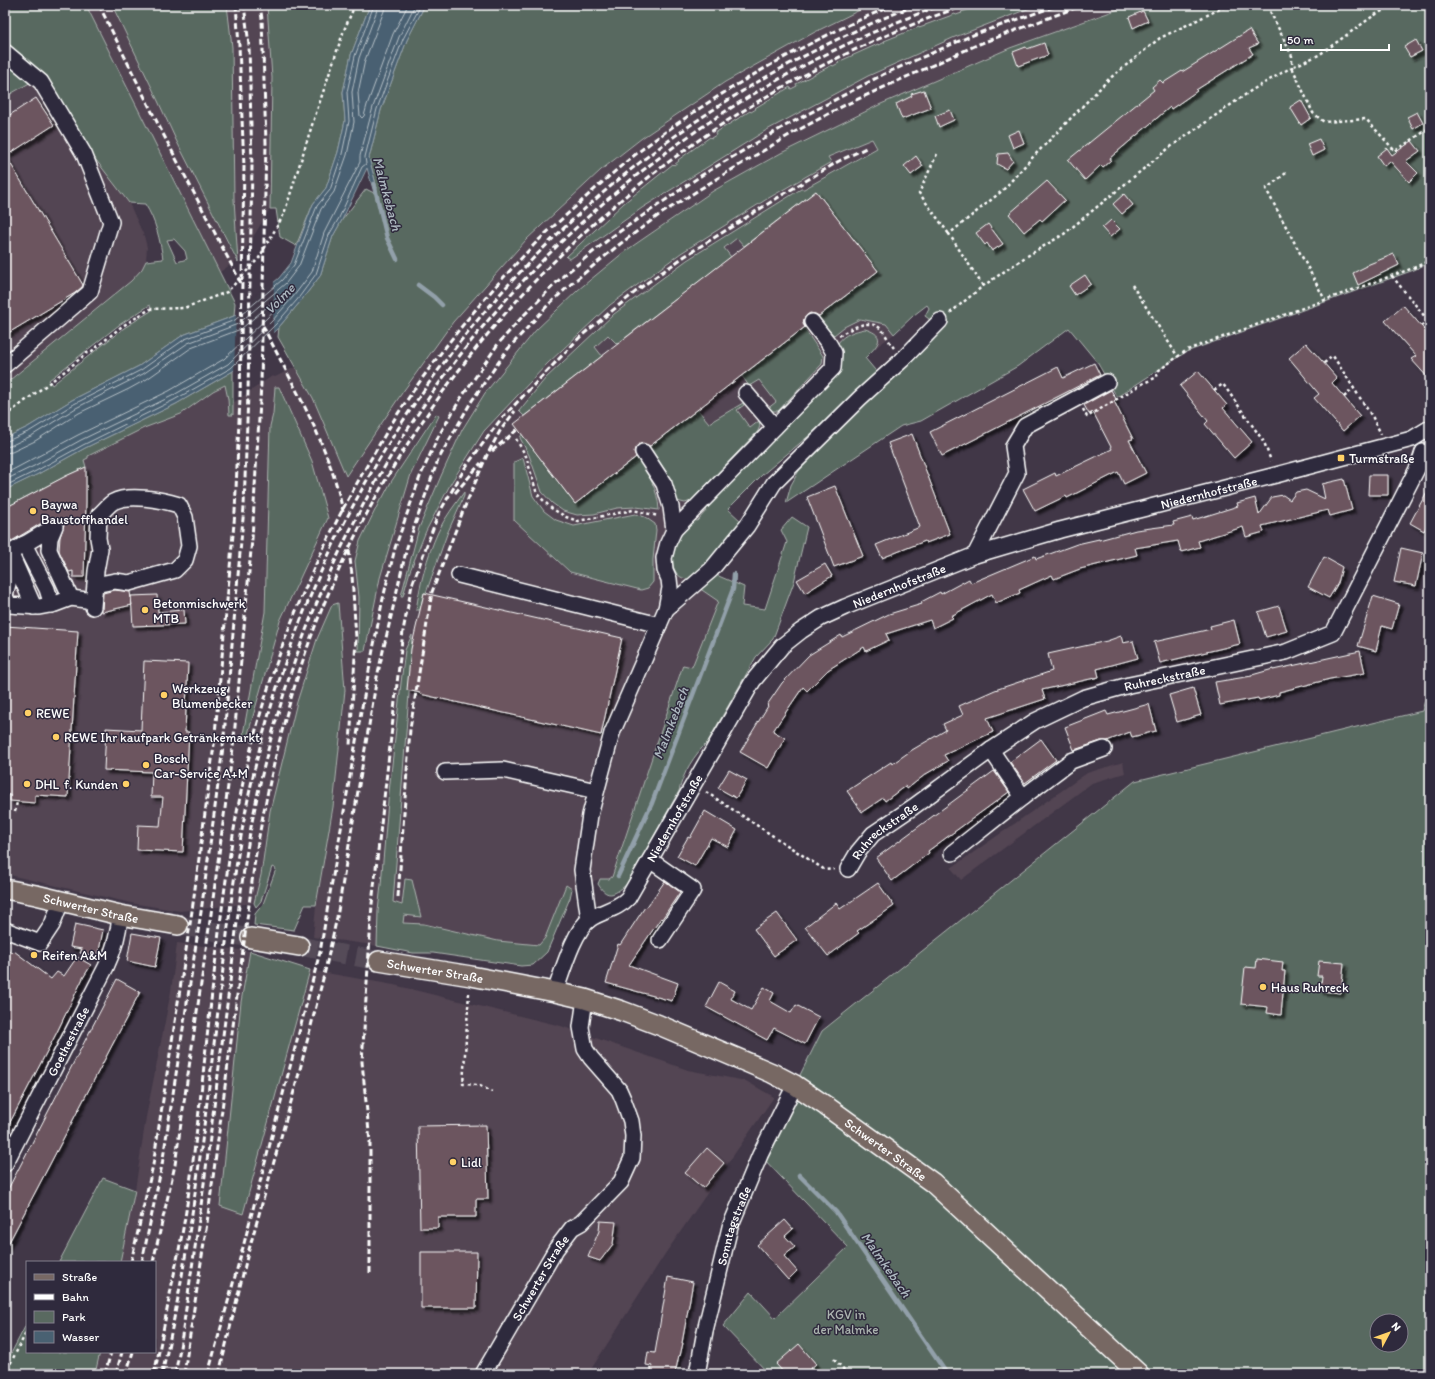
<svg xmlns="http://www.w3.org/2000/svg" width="1435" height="1379" viewBox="0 0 1435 1379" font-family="Itim,sans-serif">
<defs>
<filter id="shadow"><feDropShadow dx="3.5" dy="3.5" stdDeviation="1" flood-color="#0009"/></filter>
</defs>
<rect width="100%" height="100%" fill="#413747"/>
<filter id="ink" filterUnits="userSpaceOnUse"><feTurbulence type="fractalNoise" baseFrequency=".025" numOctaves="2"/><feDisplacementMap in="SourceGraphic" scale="8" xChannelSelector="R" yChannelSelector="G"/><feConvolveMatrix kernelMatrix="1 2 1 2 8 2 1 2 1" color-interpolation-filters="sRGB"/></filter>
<g filter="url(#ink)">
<!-- built -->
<path fill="#524452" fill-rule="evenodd" d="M86,5H112L152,88L176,140L210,207L236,261L220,272Z
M227,5H267L272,78L270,209L238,262L234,199L232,47Z
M870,5H1130L1010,48L881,104L781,153L713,191L624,252L578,290L536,330L485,393L462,430L419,528L401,596H403L410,571L426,531L451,483L484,431L547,364L579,332L610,305L681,253L767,199L830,162L828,157L872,139L877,148L824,177L918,312L914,315L894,334L878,346L865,358L841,409L762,475L727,509L699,588L718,601L692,668L683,666L612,877L609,879H600L572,889L570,898L547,952L539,961L533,965L521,966L433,953H413L366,944L313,937L316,905L333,807L345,690L338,603L317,639L311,659L254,903L180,911L131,903L5,874V508L66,476L85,467L84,460L88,456L144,428L181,414L213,391L225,385L228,399L229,415H233V403L272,376L275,377L295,367L313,398L346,475L402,393L453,322L526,240L601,170L642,138L725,82L815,32ZM275,387L280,388L312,461L328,518L280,621L245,741L242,740L265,612L270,426L273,414ZM435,414L439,417L411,473L380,578L365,651H358L359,597L355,561L360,541L381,499H382L391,482Z
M41,75L96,160L129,203L144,236L147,247L146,261L142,269L131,281L5,384V97Z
M1123,762L1125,773L1092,783L961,880L951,868L1087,773Z
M177,943L250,951L241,1002L243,1214L310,970L394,985L561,1026L688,1070L746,1081L774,1097L665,1254L588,1374H95L100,1352H155V1262H120L135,1190L146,1117L171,991Z"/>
<!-- green -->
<path fill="#596960" stroke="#acb4b0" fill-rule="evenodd" d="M5,5H86L235,303L234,316L183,335L139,366L72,400L28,427L5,438V384L131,281L142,269L146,261L163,259C160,240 156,221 145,204L129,203L96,160L41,75L5,47ZM174,239L185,251L187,259L177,262L167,240ZM150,305L151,311L124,328L52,385L49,380L119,325Z
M112,5H227L232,47L234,199L238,262L176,140L152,88Z
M267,5H370L351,55L343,92L345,121L338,152L326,188L313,204L296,246L280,237L276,209H270L272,78Z
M425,5H870L815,32L725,82L642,138L601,170L526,240L453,322L402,393L346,476L313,398L278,337L279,327L300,302L320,276L333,236L342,220L366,189L374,193L377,188L369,158L381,110L407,40Z
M983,5H1038L955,37L868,76L765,131L642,208L570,259L566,257L624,203L673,164L674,165L679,161L678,160L710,137L711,138L716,135L715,133L750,111L751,112L756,109L755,108L790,87L791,89L797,86L796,84L832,65L833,66L839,63L838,62L878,44L879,45L885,42L884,41L919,27V28L925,26V25L955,14L956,15L962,13L961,12Z
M1130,5H1430V262L1414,270L1186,352L1117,397L1097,362L1069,328L1018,366L921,421L901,426L786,503L791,485L808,454L931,323L929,319L925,316L929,308L927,305L914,315L894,334L886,324L860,319L844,327L834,335L817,318L878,271L816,191L744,246L737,238L724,248L731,257L617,344L608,335L595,347L602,356L524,416L519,411L545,379L614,314L687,260L801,189H804L877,148L872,139L828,157L831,162L767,199L681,253L610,305L547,364L484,431L451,483L426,531L410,571L403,596H401L419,528L441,476L462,430L485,393L536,330L578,290L624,252L713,191L781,153L881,104L1010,48Z
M5,57L33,81L5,97Z
M804,328L823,356L822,364L778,411H770L767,409L776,402L759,380L749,386L742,376Z
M865,329C889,336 876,347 865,358L880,376L762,475L728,509L742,522L699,574C682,587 670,571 672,553C674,540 686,530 694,520L697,521L707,510L706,509L830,382L840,348L838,343C844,334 855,331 865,329Z
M233,371V415H229L228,399L225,385L213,391L181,414L144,428L88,456V458L84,460L86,467L66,476L5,508V490L38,474L85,448L176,404Z
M275,387H279L312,461L328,518L280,621L246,741L242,740L265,612L270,426L273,414Z
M743,403L744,405L737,410L750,428L759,421L760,426L758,431L691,501L685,503L677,501L667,473L649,447L698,410L709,423Z
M436,414L439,416L411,474L380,578L365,651H358L359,597L355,561L360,541L381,498L382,499L391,482Z
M522,434L575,504L637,457C648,474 658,489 659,510L636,507L617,508L594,514L577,515L563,511L552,503L542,492L529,455L520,438Z
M523,458L533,496L544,511L556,520L574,526L635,514L645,517L655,524L656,530L653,560V582L648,588L641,590L570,572L514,520V462Z
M464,492V496L447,534L426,593H424L420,610H416C420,584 427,556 438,532C445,517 455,505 464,492Z
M792,517L807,527L794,582L773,639L756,657L707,743C694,755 683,773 679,791L627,884C616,893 608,901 598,884L600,879H609L612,877L683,665L692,667L718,601L699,588L714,574L744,587L742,606L765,609L787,542L781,530Z
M338,603L345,690L333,807L316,905H305L294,930L254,925L255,914L263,904L276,869L272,867L261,901L256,907L254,903L261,875L270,811L297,702L317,639L332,605Z
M412,635L409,694L393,902L402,905L405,879L412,880L421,917L404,915L403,923L424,924L498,941L539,945L545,938L566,885L572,889L570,898L547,952L533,965L521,966L433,953H413L377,946L378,911L381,885L388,801L401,683L405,650Z
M1430,682V1374H769L723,1326L751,1292L775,1318L848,1247L760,1155L822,1031L1135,781L1422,711ZM1377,1321H1401V1345H1377Z
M250,951L310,970L243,1214L220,1206L241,1002Z
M103,1178L135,1190L120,1262H59Z
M27,1323V1352H100L95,1374H5V1365Z"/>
<!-- water -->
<path fill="#496172" stroke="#92a0aa" d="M370,5H425L407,40L381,110L369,158L377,188L374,193L367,168L342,220L333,236L320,276L300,302L279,327L233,371L176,404L85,448L38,474L5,490V438L28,427L72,400L139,366L183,335L234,316L279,278L291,263L313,204L326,188L338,152L345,121L343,92L351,55Z"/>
<!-- pier -->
<path fill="#413747" d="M274,279L273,332L274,334L234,373L236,312Z"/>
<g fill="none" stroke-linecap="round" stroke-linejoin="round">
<!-- shore -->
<path stroke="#b6c0c7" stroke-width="1" d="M385,5L384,11L365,60L358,93L360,116L362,118L364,116L367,105L393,34L408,5
M5,442L30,431L74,404L141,370L185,339L235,320L282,280L294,265L317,206L330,190L342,154L349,121L347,92L355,56L374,5
M5,447L10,446L33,435L76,408L143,374L188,343L238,324L286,283L299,266L321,209L334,192L347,155L354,122L352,92L359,58L379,5
M5,453L12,452L35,441L79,413L129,389L147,379L191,348L241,329L281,295L284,296V298L268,317L224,359L169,391L78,435L5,474
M5,480L34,466L81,440L172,396L228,364L272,321L293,297L312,272L324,233L360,162V156L373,107L399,37L415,5
M5,486L36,471L83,445L174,400L231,368L276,324L297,300L316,274L329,235L339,218L362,167L366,164L365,157L377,109L403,39L421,5"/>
<!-- stream -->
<path stroke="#92a0aa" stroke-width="4.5" d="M374,184L387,238L397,259
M418,285L434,297L442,305
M618,876L652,803L733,589L734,574
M799,1175L836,1212L947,1374"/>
</g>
<!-- building -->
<path fill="#6c555e" stroke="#fff" filter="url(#shadow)" d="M1143,11L1148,21L1133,28L1129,17Z
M1249,30L1258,44L1249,48L1253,54L1196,90L1197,91L1171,109L1170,107L1110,158L1111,160L1103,167L1101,165L1085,180L1068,160L1154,90L1152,87L1160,80L1163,83L1182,71V72Z
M1416,40L1422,51L1410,57L1404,47Z
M1044,43L1048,55L1018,66L1013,52L1026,47L1027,49Z
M924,90L931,108L902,119L896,104L912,96L911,94Z
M36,98L54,125L6,156L83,285L82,287L75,293L5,335V118Z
M1301,100L1311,118L1301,125L1290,107Z
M950,110L954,120L939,127L935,116Z
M1417,112L1423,123L1413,129L1407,117Z
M1019,130L1024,143L1013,148L1008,135Z
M1319,139L1324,150L1312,156L1307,144Z
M1412,141L1420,151L1406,161L1418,173L1409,182L1390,161L1384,166L1377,156L1387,148L1392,155Z
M1008,153L1013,161L1006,169L997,164L998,154Z
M916,156L923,166L911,175L904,166Z
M1047,181L1065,200L1042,221L1040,219L1024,232L1009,214Z
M816,191L878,271L819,316L815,314L810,313L807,315L804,319L803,324L805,327L650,446L643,443L638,445L635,448L634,452L636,457L575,504L514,424Z
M1124,194L1133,205L1122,214L1113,204Z
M1111,220L1120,229L1110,237L1102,228Z
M988,224L1003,244L992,251L987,243L985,245L976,233Z
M1394,254L1399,265L1358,285L1353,273L1367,266V265Z
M1085,275L1091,284L1075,295L1069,286Z
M1403,305L1430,336V380L1411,359L1416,356L1385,321Z
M1306,343L1337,378L1332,383L1360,416L1343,431L1314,398L1319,394L1289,358Z
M1094,363L1100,375L942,456L930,432L1058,367L1063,378Z
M1198,371L1227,405L1223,408L1252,442L1234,458L1205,424L1208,421L1180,386Z
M1111,390L1116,399L1114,401L1133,439L1129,440L1146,473L1124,484L1118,472L1067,498L1066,496L1035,511L1023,489L1055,473L1056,476L1112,449L1093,412L1089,414L1084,405Z
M912,434L950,534L926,543L925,541L882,558L876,545L920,527L888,443Z
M86,467V502L84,577H73V571L69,572L59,551L60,537L64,525L62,521L59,518H50L5,545V508L66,476Z
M1369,475H1388V495H1368Z
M1344,479L1352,510L1330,516L1328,510L1307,515L1262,526L1264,532L1246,537L1243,527L1198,541L1200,547L1181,552L1178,541L1135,548L1137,555L1080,569L1054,579L1052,575L1019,590L1020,593L996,603L992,594L951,616L953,618L933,628L930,620L886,634L889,640L866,651L864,647L828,670L807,691L803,687L773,731L785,738L768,768L740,752L768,706L767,705L782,683L809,655L841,635L842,637L889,614L922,604L921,602L940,592L941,594L969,579L971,583L1035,556L1036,559L1077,544L1099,539V540L1136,530L1174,525L1173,522L1192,517L1193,520L1238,506L1237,503L1255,498L1259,515L1272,497L1283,495L1290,500L1296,492L1306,490L1325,499L1322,484Z
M835,486L863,556L834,567L807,497Z
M1430,486V520L1424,531L1410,523Z
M1401,548L1423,553L1416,586L1394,582Z
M1324,557L1342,567L1338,583L1329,598L1308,587Z
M825,564L832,576L805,593L797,580Z
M115,590L130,592L132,605L102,612L103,593Z
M424,593L622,638L601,735L420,694V693L407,690L411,649Z
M157,595L158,612L184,610L185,624L133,626L131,596Z
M1373,596L1399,604L1392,629L1382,626L1376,651L1358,646Z
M1279,606L1287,631L1266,637L1258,612Z
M1234,620L1240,644L1160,663L1154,642L1211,629L1210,626Z
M5,626L78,631L68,797L35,795V803L10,801V795L5,794Z
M1121,636L1123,643L1133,641L1138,658L1097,669L1099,677L1042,690L1045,699L987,718L993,732L944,755L948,761L926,774L907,789L905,786L885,801L883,798L862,812L847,791L891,762L892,764L912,750L946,730L943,724L963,715L959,706L995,690L1052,671L1048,654L1107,641Z
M1360,651L1365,673L1330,679L1279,692V695L1259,700L1258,698L1220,705L1215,682L1252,676V675L1273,669V670Z
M144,661L188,663L185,732H189L183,852L137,850L138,825L160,826L163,797H151L152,772L104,770L106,728L141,730Z
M1193,688L1201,715L1177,722L1169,695Z
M1149,704L1156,731L1132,737L1130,732L1107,741H1101L1074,750L1065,727L1106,711L1108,715Z
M1041,739L1056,760L1025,783L1010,762Z
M729,770L747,780L736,798L718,788Z
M994,771L1009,792L928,851L929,853L892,881L876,858Z
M705,811L737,830L728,847L711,838L695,866L677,856L688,837L690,838Z
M665,881L680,892L662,919L661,918L629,965L678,983L672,1001L606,983L618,944L620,945L645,907L646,908Z
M878,883L894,906L857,931L859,933L828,956L805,927L836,903L840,909Z
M777,913L797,940L774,956L754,929Z
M75,924L103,930L98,956L80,953L82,949L70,947Z
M132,933L161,938L155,967L127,961Z
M5,947L12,953L14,951L51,979L57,972L64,976L77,957L91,965L83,978L57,1032L5,1132V1003L9,996L5,993Z
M1257,959L1283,962L1282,971H1285L1281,1015L1267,1013L1268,1007L1241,1004L1245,967L1256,968Z
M1319,961L1344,963L1341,993L1320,991L1322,976H1317Z
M117,979L140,992L5,1250V1195Z
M719,982L735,991L731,999L751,1010L764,987L774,993L770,1001L791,1013L796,1005L819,1017L805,1044L774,1028L767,1040L706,1007Z
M486,1125L488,1199H476V1217H438V1228H420L418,1126Z
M707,1148L724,1163L703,1188L685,1173Z
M785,1220L793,1229L785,1236L795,1247L784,1256L797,1271L788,1280L757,1245Z
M600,1221L616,1222L613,1244L600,1261L588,1257L599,1231Z
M421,1252H477L476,1308H421Z
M668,1277L693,1282L682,1343H683L680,1356L679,1355L675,1374H650L652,1366L646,1365L648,1352L655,1353Z
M799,1344L816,1364L804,1374H785L776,1364Z"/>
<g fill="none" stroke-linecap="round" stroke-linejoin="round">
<!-- major-tunnel -->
<path stroke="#544b59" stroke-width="19" stroke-dasharray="19 10" stroke-linecap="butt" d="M178,925L251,938
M299,946L379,961"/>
<!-- minor casing -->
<g stroke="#fff" stroke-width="18">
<g id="minor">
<path d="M5,52L41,82L84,154L111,222L90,292L5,365"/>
<path d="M746,393L775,427"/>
<path d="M674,530L833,368L834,353L829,344L812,322"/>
<path d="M24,544L47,589L52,605"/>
<path d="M10,552L34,607"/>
<path d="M975,555L1017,473L1013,446L1025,426L1107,382"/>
<path d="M5,556L55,526L50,538L49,550L71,598"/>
<path d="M5,561L11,572L5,595"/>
<path d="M459,575L659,625"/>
<path d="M5,596L9,605L39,607L55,604L71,598L86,600"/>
<path d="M93,607L96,571L100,549L98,538L99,515C104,511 108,505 113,502C129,493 162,500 179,505L185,517L189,546L185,560L175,570L129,583L115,581L95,585"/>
<path d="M666,609L711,570L747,526L774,483L860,398L902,360L940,321"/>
<path d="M991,750L1023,797L1071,761L1104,749"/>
<path d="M445,772L503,770L596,791"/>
<path d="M952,853L1023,797"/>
<path d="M650,860L693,890L660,940"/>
<path id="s1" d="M848,869L858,852L873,834L913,807L991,750L1035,721L1083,698L1129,685L1286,652L1333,633L1418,467L1423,452"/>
<path d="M589,920L582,870L590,815L612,733L666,609L670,588L669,579L665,570L664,558L668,543L674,530L671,507L664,484L643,452"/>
<path d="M5,930L40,943L52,925L61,901"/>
<path id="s2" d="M555,992C562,973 574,930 590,919C602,911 618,909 628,898L753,681L782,646L801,631L821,618L845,607L975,555L1060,530L1276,475L1412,439L1430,428"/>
<path id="s3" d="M5,1164L106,967C114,950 119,933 120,915"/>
<path id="s4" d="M483,1374L556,1249L572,1228L581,1223L621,1182L632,1158L633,1136L631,1121L623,1099L619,1090L591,1058L585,1049L581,1027L585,999"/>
<path id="s5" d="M697,1374L705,1331L730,1227L760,1155L795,1085"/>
</g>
</g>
<!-- major casing -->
<g stroke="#fff" stroke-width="22">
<g id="major">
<path id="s6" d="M5,889L36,895L120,915L178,925"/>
<path d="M251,938L299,946"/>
<path id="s7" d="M379,961L471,976L555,992L585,999L622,1011L659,1025L772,1073L795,1085L826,1106L933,1183L1139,1374"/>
</g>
</g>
<!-- path -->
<path stroke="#fff" stroke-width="2.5" stroke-dasharray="3 3" stroke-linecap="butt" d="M1393,5L1373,16L1319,55L1292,67L1313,113L1324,122L1366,119L1395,151L1430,128
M937,154L919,193L949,234
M1286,173L1266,189L1325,300
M1392,276L1430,323
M1132,285L1178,357
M983,286L949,234L1002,191L1031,159L1109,79L1160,38L1228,5
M950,313L983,286L1024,258L1064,234L1169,148L1252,90L1292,67V56L1267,5
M1421,326L1428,320
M839,336C851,328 870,317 882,330C886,335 890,343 894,348
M1324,363L1333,356L1373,418L1381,434
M1214,390L1223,384L1264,442L1271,461
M1344,397L1354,388
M1083,409L1087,417L1142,384L1157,377L1158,371L1187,350L1416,267L1430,260
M5,416L65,371L87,353L92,351L121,327L150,309L184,308L227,292L259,258L284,214L313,122L344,30L355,5
M516,439L526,456L537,494L551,508L566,517L578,521L633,510L658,516
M706,792L825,870L834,869
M15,812L17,802
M469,993L463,1084L478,1085L492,1092
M834,1359L848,1374
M5,1374L27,1331"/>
<!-- minor -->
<use href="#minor" stroke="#2f2a3d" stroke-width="15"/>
<!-- major -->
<use href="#major" stroke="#776864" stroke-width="19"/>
<!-- rail -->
<path stroke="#fff" stroke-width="3" stroke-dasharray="6 3" stroke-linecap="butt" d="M99,5L160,128L241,283
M263,326C293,386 330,445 343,512
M492,451L518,429
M455,493L481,463
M349,550L352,575L356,638L350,745
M398,897L410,729L432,592L463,511L487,455L500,431L515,411
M131,1262L153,1165L192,911L214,745L235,512L240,398L244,167L239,45L236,5
M142,1262L162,1165L201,912L223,747L244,507L248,393L252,166L249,45L244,5
M153,1262L175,1165L211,914L233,748L252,539L261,384L266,143L262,19L260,5
M370,1273V1142L362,1062L372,904L403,631L412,585L438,515L465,468L501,419L581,336L644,285L685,256L782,195L839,161L866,148
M105,1374L111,1352
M116,1374L122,1352
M126,1374L133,1352
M154,1374C161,1344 166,1314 172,1284C177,1260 182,1236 186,1211C206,1077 213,941 238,807C262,682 309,562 375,452C384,436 394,419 405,403C442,348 485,296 531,248C544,234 559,222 573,209C598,186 622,164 649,144C724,88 807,41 894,5
M162,1374C192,1246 205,1116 221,986C228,925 235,864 247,804C320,439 570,140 916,5
M175,1374C182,1341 186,1307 191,1274C206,1177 217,1079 230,982C237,923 243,864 255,807C329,437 586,132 942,5
M184,1374L207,1223L255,859C270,772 290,686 324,604C441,323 678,102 966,5
M208,1374L242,1251L320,952L361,712L382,603L395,548L420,477L438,437L461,398L498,344L522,317L563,276L613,236L702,175L785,126L884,74L973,35L1059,5
M219,1374L248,1253L298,1077L325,971L337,917L377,677L407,547L438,460L471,402L507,350L548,305L571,284L620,244L659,215L708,184L791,134L845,105L979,44L1083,5"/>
</g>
</g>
<!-- markers -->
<g fill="#ffd166" stroke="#2f2a3d" stroke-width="1.5">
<rect x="1337" y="454" width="8" height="8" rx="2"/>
<circle cx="33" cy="511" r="4"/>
<circle cx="145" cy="610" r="4"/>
<circle cx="164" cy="695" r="4"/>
<circle cx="28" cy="713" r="4"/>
<circle cx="56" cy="737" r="4"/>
<circle cx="146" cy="765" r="4"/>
<circle cx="27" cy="784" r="4"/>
<circle cx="126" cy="784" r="4"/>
<circle cx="34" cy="955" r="4"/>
<circle cx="1263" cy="987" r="4"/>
<circle cx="453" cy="1162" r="4"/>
</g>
<g text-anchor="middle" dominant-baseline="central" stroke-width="3" stroke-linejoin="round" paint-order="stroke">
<!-- poi labels -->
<g font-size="13" fill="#fff" stroke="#2f2a3d" text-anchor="start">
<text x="1349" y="458">Turmstraße</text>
<text x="41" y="504">Baywa<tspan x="41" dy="15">Baustoffhandel</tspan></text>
<text x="153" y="603">Betonmischwerk<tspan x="153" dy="15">MTB</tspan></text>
<text x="172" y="688">Werkzeug<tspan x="172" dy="15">Blumenbecker</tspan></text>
<text x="36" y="713">REWE</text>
<text x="64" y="737">REWE Ihr kaufpark Getränkemarkt</text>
<text x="154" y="758">Bosch<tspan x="154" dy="15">Car-Service A+M</tspan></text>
<text x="35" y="784">DHL</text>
<text x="118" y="784" text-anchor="end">f. Kunden</text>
<text x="42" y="955">Reifen A&amp;M</text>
<text x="1271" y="987">Haus Ruhreck</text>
<text x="461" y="1162">Lidl</text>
</g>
<!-- street labels -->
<g font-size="13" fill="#fff" stroke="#2f2a3d">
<text stroke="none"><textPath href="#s2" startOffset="878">Niedernhofstraße</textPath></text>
<text stroke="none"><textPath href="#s2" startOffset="554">Niedernhofstraße</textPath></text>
<text stroke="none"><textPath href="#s1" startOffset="378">Ruhreckstraße</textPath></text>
<text stroke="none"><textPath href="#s2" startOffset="218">Niedernhofstraße</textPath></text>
<text stroke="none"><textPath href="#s1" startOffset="54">Ruhreckstraße</textPath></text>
<text stroke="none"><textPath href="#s6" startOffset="88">Schwerter Straße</textPath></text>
<text stroke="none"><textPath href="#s7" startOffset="57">Schwerter Straße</textPath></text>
<text stroke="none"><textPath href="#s3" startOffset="138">Goethestraße</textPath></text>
<text stroke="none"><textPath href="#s7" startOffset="548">Schwerter Straße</textPath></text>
<text stroke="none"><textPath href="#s5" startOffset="153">Sonntagstraße</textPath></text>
<text stroke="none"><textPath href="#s4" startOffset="112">Schwerter Straße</textPath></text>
</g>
<!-- park labels -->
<g font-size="13" fill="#acb4b0" stroke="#2f2a3d">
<text x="846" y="1314">KGV in<tspan x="846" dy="15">der Malmke</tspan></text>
</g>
<!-- water labels -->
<g font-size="14" font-style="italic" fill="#adb8c0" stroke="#2f2a3d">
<text transform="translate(387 194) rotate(75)">Malmkebach</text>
<text transform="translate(280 299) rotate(-46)">Volme</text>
<text transform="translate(671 723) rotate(-69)">Malmkebach</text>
<text transform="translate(886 1265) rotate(55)">Malmkebach</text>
</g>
</g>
<!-- margin -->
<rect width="1435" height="1379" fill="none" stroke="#2f2a3d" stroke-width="20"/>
<rect x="10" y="10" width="1415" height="1359" fill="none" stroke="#fff" stroke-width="1.5" filter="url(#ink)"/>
<!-- legend -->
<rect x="26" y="1261" width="130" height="92" fill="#2f2a3d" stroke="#827f8b"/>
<rect x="34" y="1274" width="20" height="6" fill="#776864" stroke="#827f8b"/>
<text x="62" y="1281" font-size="12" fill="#ffffff">Straße</text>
<rect x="34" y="1294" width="20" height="6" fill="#ffffff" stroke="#827f8b"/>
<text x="62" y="1301" font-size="12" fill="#ffffff">Bahn</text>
<rect x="34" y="1311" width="20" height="12" fill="#596960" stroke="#827f8b"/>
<text x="62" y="1321" font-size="12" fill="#ffffff">Park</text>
<rect x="34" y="1331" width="20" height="12" fill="#496172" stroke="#827f8b"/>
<text x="62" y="1341" font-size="12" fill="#ffffff">Wasser</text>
<!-- north arrow -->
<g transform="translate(1389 1333) rotate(49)"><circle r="19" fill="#2f2a3d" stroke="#827f8b"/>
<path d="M0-3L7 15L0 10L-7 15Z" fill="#ffd166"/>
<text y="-6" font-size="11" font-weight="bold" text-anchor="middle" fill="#ffffff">N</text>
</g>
<!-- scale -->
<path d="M1281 44v6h108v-6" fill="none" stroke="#ffffff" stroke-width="2"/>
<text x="1287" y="44" font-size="12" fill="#ffffff" stroke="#2f2a3d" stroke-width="3" paint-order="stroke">50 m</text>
</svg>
